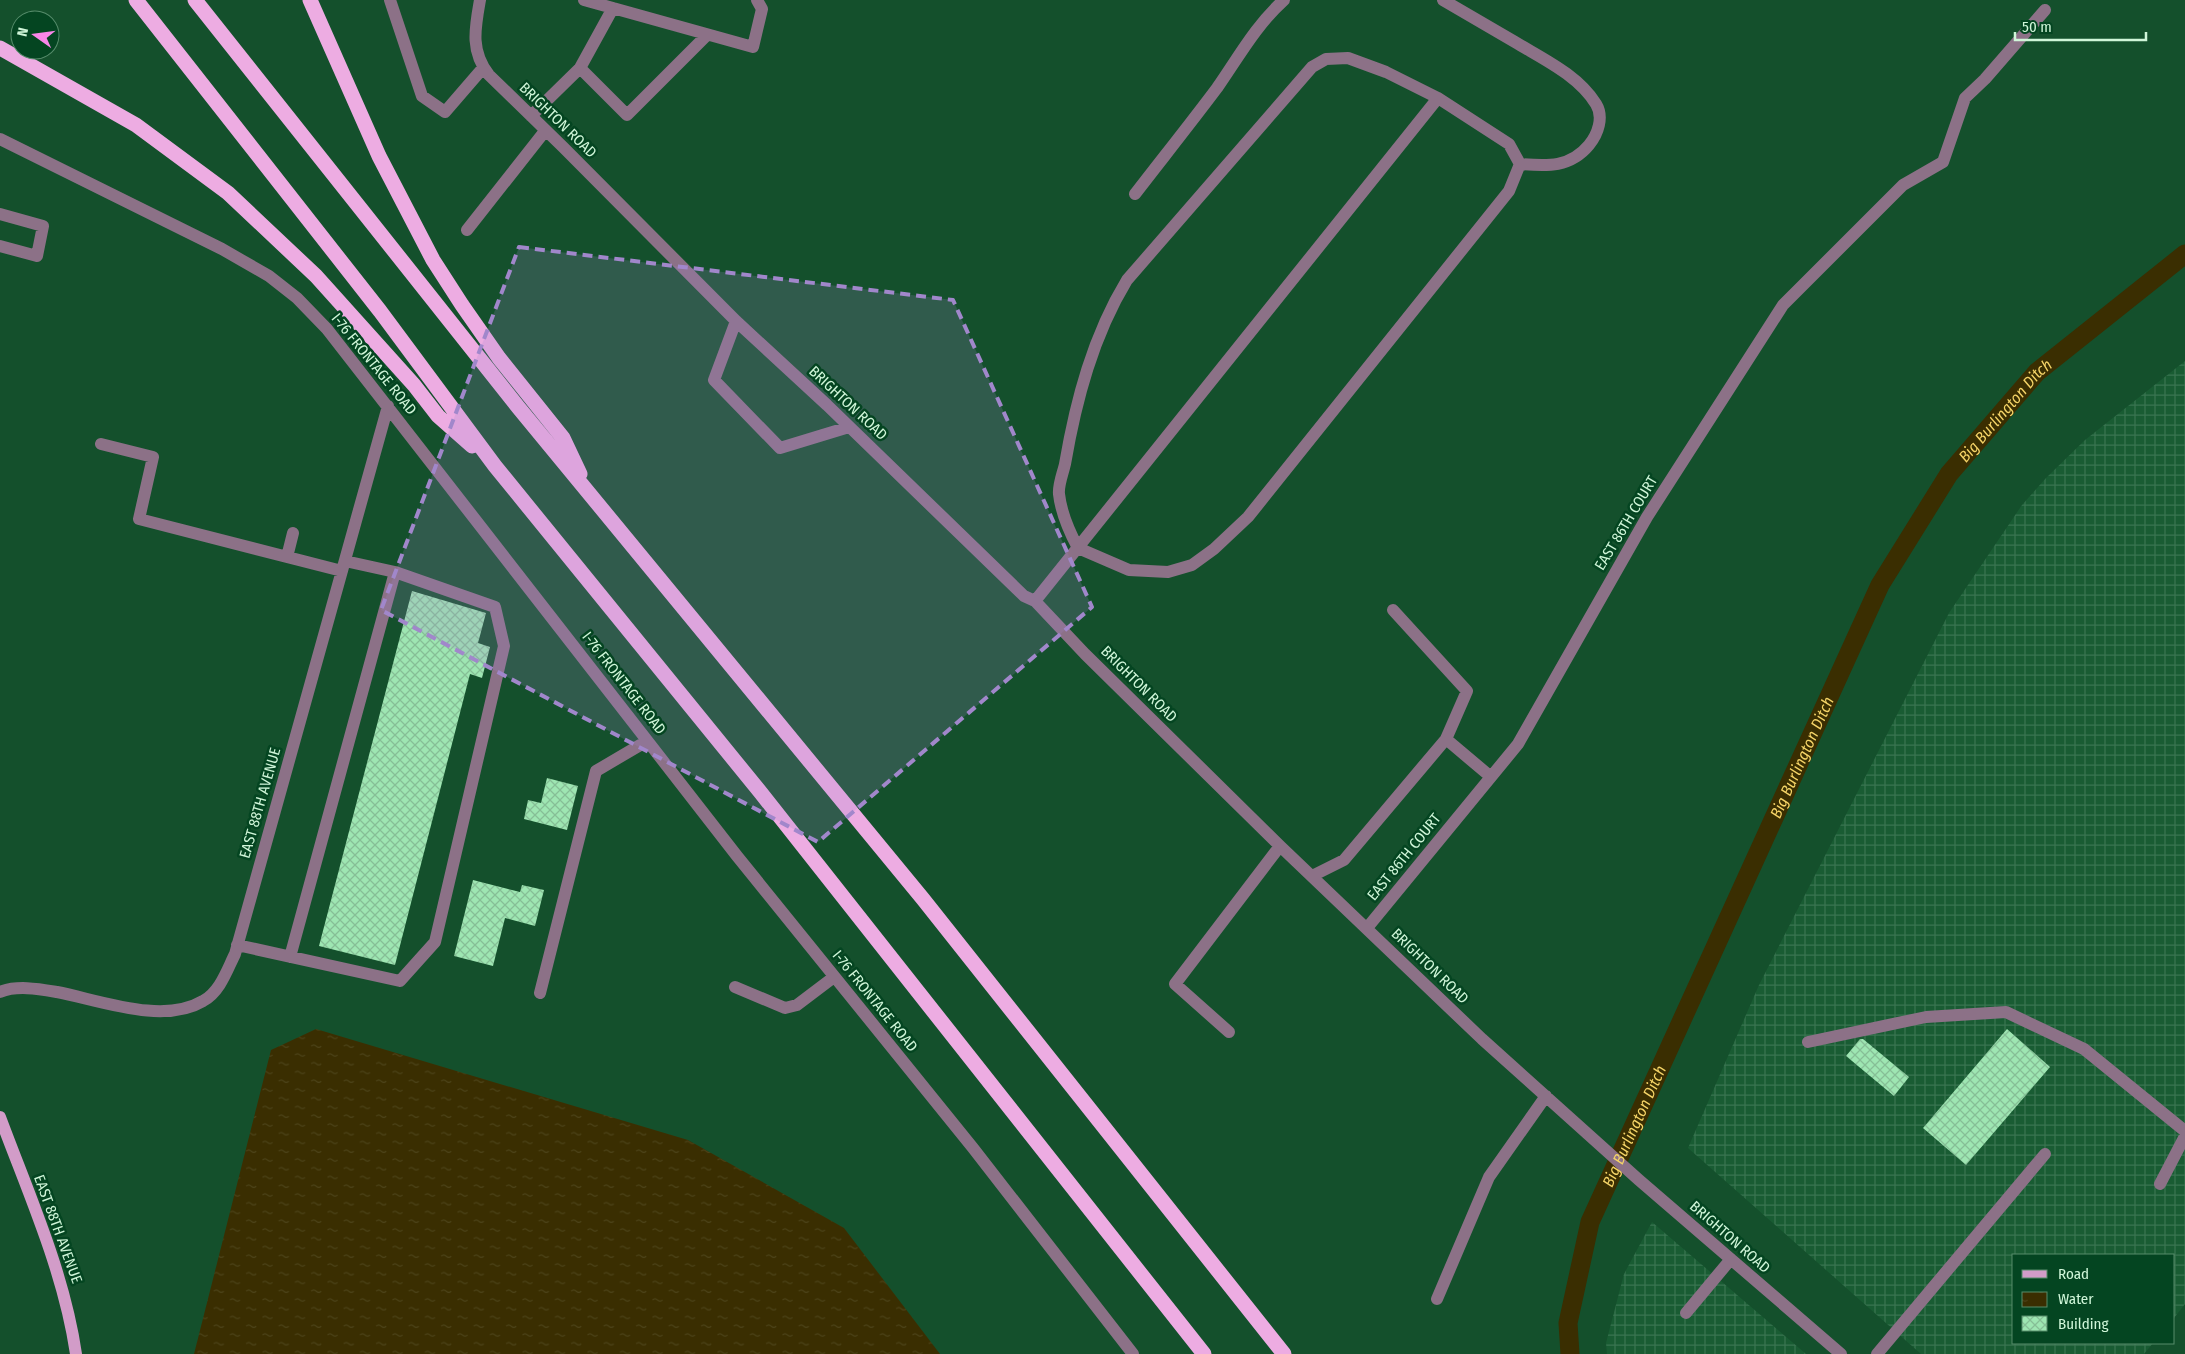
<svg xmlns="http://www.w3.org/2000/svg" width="2185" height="1354" viewBox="0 0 2185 1354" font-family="'Fira Sans Condensed',sans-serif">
<defs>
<pattern id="industrial-grid" width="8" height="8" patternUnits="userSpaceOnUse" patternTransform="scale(1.25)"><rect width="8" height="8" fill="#195c33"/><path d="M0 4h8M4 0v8" fill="none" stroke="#397450"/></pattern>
<pattern id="water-ripples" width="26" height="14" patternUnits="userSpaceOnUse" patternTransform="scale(1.25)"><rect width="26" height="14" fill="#3a2e01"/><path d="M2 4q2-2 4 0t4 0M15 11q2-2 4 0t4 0" fill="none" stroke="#4c4319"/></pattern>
<pattern id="building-cross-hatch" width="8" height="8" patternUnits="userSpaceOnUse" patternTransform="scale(1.25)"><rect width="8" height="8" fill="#9ee6b2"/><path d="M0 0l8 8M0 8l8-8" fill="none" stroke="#86bf96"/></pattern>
</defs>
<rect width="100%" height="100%" fill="#14502c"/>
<!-- industrial -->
<path fill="url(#industrial-grid)" d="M2185,361V1304L2174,1318V1255H2014V1343H2153L2144,1354H1921L1688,1148L1759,985L1949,613L2022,505L2046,478L2085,440Z
M1652,1222L1806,1354H1607L1606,1343L1624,1274Z"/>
<!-- water -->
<path fill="url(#water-ripples)" d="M316,1029L688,1140L844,1228L940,1354H194L271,1050Z"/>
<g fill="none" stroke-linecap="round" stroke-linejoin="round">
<!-- canal -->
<path stroke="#3a2e01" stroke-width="19" id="s1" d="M1570,1354L1568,1323L1590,1222L1880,585L1949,474L2037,372L2185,254"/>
</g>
<!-- building -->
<path fill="url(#building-cross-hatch)" d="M412,591L486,613L478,643L490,647L482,678L470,674L395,965L319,946Z
M547,778L578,786L567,830L524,819L528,800L541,803Z
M473,880L520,892L522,885L544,890L535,926L505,918L493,966L454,956Z
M2007,1029L2050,1067L1966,1165L1923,1128Z
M1860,1039H1863L1909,1077L1894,1096L1846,1056Z"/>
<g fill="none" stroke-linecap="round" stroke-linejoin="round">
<!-- minor -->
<path stroke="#8c7187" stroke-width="12" d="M390,0L422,96L445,112L483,68
M480,0C475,28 470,51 489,75L563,147L736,321L827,405L1024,596L1035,601L1085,654L1280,846L1482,1039L1639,1180L1841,1354
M584,0L753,47L762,9L757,0
M1443,0C1467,14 1491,28 1515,42C1543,59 1578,75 1596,104C1604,117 1598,134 1589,145C1570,168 1547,166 1520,164
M1348,58L1386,72L1438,98L1509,144L1520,164L1509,191L1248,517L1214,549L1192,565L1168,572L1129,570L1078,548C1069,531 1061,513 1059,494C1058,485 1063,473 1065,464C1076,400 1093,336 1127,280L1312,67L1326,59Z
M580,68L613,8
M531,116L580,68L627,115L707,35
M0,139L222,249L269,276L297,298L327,329L737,856L973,1148L1133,1354
M1135,194C1162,159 1190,124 1217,88C1238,58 1256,25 1284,0
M0,214L43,226L37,256L0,246
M467,230L545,131
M736,321L714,380L780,448L849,427
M101,444L153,457L139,519L342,571
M287,557L293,533
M1035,601L1438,98
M1393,610L1467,691L1446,739
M1312,876L1344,860L1446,739L1491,777
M1367,928L1518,744L1647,517L1783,305L1903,185L1943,162L1965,98L1985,79L2045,10
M237,945L400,981L435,942L504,646L495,607L395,572
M290,957L395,572L345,561
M735,987L785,1008L797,1005L834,977
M0,992C17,985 39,989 57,992C99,1000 163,1025 203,1001C220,992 227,970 235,954L388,406
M540,993L596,771L647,741
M1229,1032L1175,984L1280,846
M1808,1042L1926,1017L2006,1012L2084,1049L2185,1131
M2160,1184L2185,1136
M1437,1299L1489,1177L1546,1096
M1686,1313L1731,1259
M1877,1354L2045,1154"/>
<!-- major -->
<path stroke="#d29cc8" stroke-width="12" d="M0,1117C29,1195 64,1272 76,1354"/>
<!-- highway -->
<path stroke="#edace2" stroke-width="15" d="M136,0L380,311L495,466L761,793L1204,1354
M195,0L518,407L923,899L1284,1354
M310,0L379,156L433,260L462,305L499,358L563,438L580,474
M0,48L136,125L228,193L316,276L414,385L438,416L472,446"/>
</g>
<!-- marked area -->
<path fill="#a187cb" fill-opacity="0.2" stroke="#a187cb" stroke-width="4" stroke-dasharray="10 6" stroke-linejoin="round" d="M519,247L953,300L1092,607L818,842L381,610Z"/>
<g text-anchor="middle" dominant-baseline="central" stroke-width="5" stroke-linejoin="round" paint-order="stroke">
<!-- street labels -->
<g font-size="15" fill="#d0f6d9" stroke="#044521">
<text transform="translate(558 120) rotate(44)">BRIGHTON ROAD</text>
<text transform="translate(374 364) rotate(51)">I-76 FRONTAGE ROAD</text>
<text transform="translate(848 403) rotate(43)">BRIGHTON ROAD</text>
<text transform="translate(1626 523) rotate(-59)">EAST 86TH COURT</text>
<text transform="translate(624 683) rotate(52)">I-76 FRONTAGE ROAD</text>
<text transform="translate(1139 684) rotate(45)">BRIGHTON ROAD</text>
<text transform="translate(260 803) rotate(-74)">EAST 88TH AVENUE</text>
<text transform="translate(1404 857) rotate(-51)">EAST 86TH COURT</text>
<text transform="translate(1430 966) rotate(44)">BRIGHTON ROAD</text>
<text transform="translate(875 1001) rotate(51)">I-76 FRONTAGE ROAD</text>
<text transform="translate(58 1229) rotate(70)">EAST 88TH AVENUE</text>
<text transform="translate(1730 1237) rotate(41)">BRIGHTON ROAD</text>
</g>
<!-- water labels -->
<g font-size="16" font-style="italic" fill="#f5d467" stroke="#044521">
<text stroke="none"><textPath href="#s1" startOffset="1050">Big Burlington Ditch</textPath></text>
<text stroke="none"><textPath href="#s1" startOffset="645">Big Burlington Ditch</textPath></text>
<text stroke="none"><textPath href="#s1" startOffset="240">Big Burlington Ditch</textPath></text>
</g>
</g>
<!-- legend -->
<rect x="2012" y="1254" width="162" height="90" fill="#044521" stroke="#568c6b"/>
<rect x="2022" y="1270" width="25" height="8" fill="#d29cc8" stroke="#568c6b"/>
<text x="2058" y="1279" font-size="15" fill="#d0f6d9">Road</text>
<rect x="2022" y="1292" width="25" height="15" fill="url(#water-ripples)" stroke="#568c6b"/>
<text x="2058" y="1304" font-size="15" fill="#d0f6d9">Water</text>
<rect x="2022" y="1316" width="25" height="15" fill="url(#building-cross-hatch)" stroke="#568c6b"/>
<text x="2058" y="1329" font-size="15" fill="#d0f6d9">Building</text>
<!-- north arrow -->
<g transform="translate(35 35) rotate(284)"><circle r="24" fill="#044521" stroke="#568c6b"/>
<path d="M0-4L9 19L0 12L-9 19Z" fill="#f987e9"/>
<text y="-8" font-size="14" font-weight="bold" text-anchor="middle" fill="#d0f6d9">N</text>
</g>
<!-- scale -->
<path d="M2015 32v8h131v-8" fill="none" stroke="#d0f6d9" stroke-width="2.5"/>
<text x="2022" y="32" font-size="15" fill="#d0f6d9" stroke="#044521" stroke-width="4" paint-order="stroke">50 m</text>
</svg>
